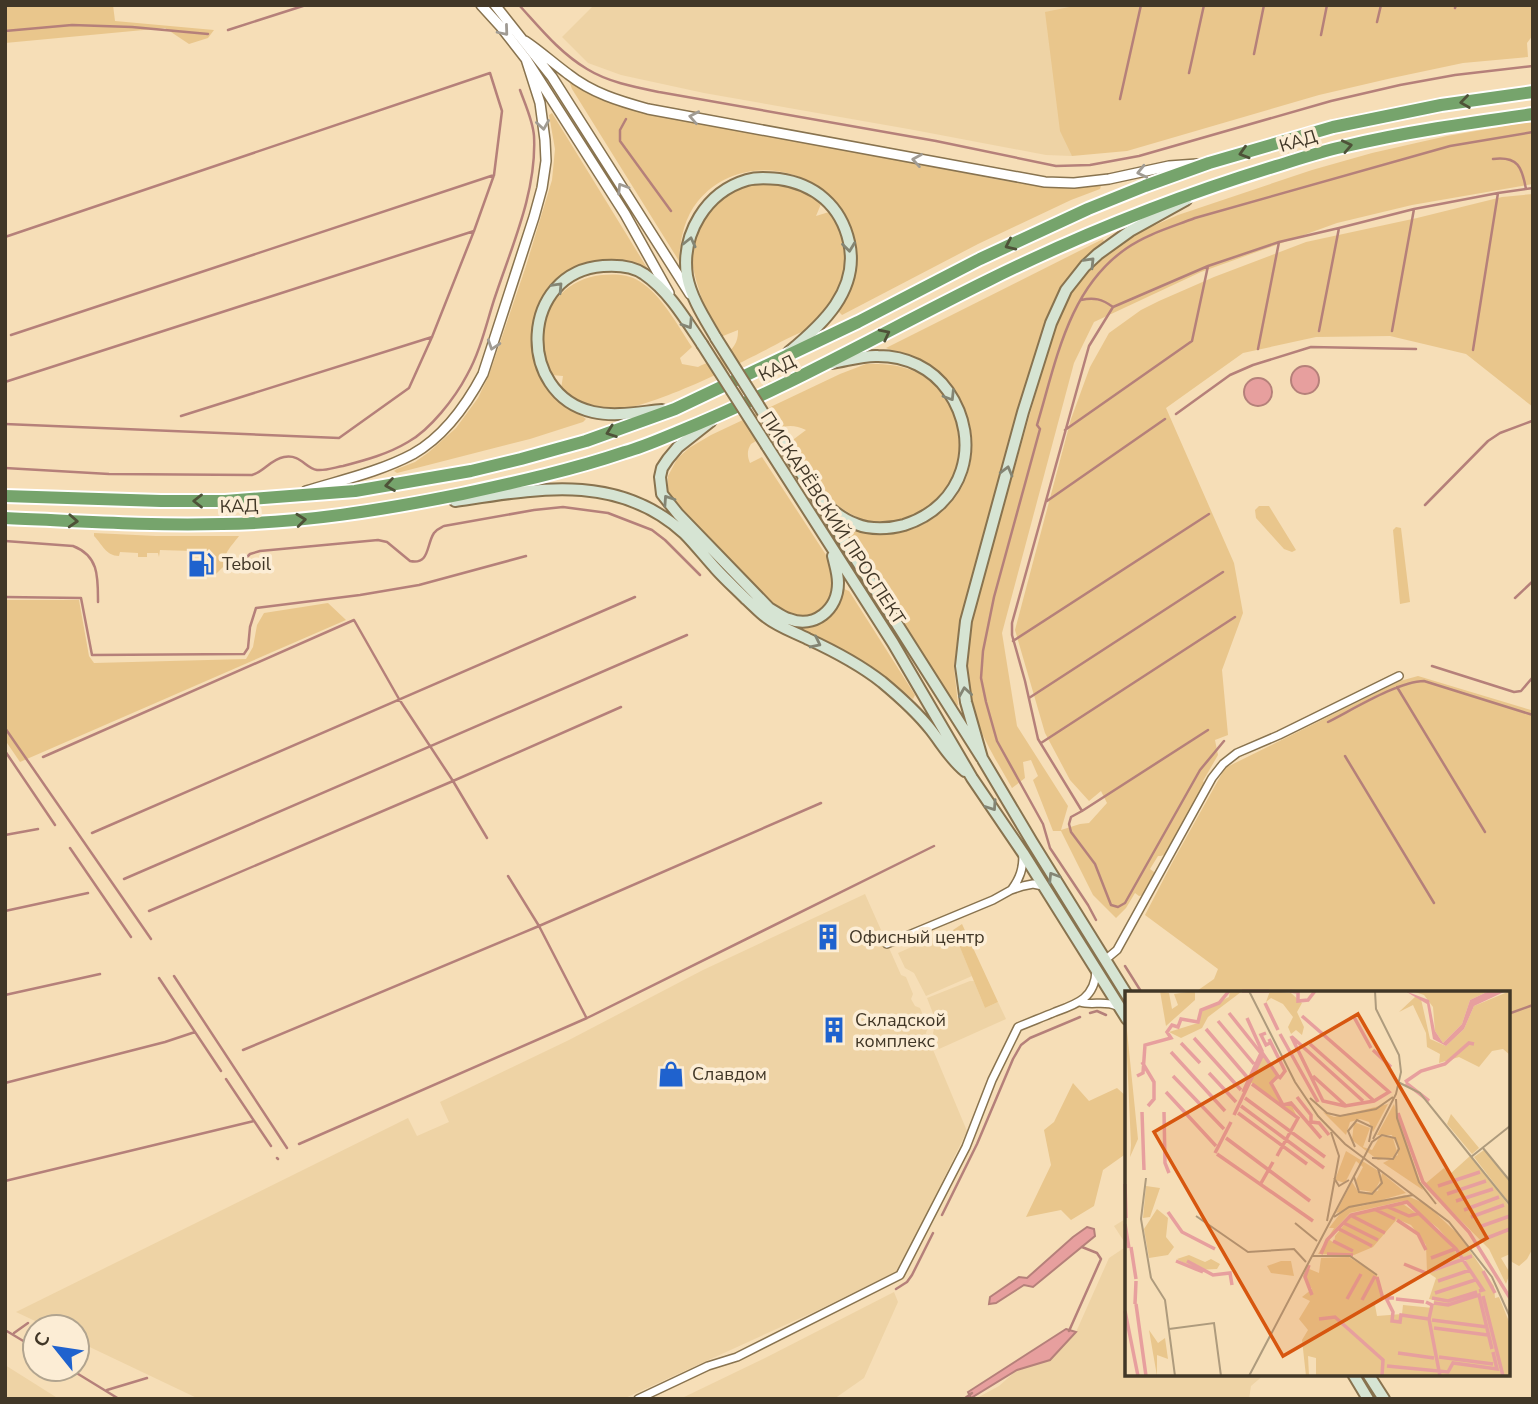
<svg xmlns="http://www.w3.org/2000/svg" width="1538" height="1404" viewBox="0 0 1538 1404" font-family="'Nunito Sans',sans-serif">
<rect width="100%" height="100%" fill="#f6deb7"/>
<!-- built -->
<path fill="#eed3a5" d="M594,5H1099L1072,156L1046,155L914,130L704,93L621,75L588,63L562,37Z
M865,894L901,975L906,977L913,994L911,999L915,1006L920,1008L928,1027L926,1033L967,1131L899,1270L816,1311L623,1399H199L77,1341V1327H48L16,1312L408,1118L417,1136L449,1122L440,1102L569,1040L703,970Z
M954,933L972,976L926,996L914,973L905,968L898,953L939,935Z
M970,981H974L985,1008L998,1002L1006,1019L939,1049L933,1033L936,1021L927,998Z
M1127,1218V1374H1265L1251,1386L1249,1399H975L999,1386L1017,1370L1050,1360L1076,1332L1109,1258L1127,1246L1114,1226Z
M894,1292L898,1302L864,1378L834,1399H680L769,1356Z
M5,1365L59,1399H5Z"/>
<!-- green -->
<path fill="#e9c68c" d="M5,5H113L115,21L214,30L208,38L189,44L165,28L5,43Z
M1079,5H1533V35L1527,43L1528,57L1463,63L1392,78L1319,95L1127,151L1072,156L1060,131L1045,12Z
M569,81L610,102L652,113C745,131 837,149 930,166C979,175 1052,195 1100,184L1101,186L1100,189L1071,200L978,244L842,315L838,311C853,290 860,266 854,240C839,170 745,145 698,201C684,218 680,240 679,261L572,89Z
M552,113L649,271C645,270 642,269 638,269C628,267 576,268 569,272C531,292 522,352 545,386C555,401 572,408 586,419L583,422L530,439L397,473L394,471L397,469L415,462L429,452L456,428L478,398L489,375L526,266L552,180L555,149L549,115Z
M1533,121V184L1412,205L1337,223L1201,272L1094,322L1074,363L1002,633L1017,726L1068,806L1061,830L1080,824L1089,823L1107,803L1101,791L1089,801L1070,780L1045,733L1015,630L1071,419L1090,367L1109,333L1141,310L1159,301L1214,277L1306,242L1417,218L1502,197L1533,194V407L1466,354L1390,336L1316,337L1243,353L1166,408L1234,563L1243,613L1222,670L1228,735L1215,740L1218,755L1203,781L1205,784L1166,854L1161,856H1158L1150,869L1154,872V878L1144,895L1139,896L1135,893L1126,908L1116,918L1093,895L1061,831H1053L1033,780L1038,776L1031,760L1023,762L1025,778L1012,788C991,751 966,713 966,669C967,655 969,640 970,625L1055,326L1069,293L1089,269L1109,250L1144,230L1178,215L1312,170L1372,153L1447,136Z
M756,183C783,183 800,187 821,204L816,216L829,212C854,251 849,280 823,316C813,329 791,336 777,344C741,363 636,418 598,410C583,407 571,398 561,389L563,376L551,375C546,364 542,352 542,339C542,305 569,278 602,275C614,274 628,274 639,281C661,294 678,326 692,347L680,358L682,364L698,367C717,358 739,354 738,330L723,336L704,306L696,280L692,264V246L702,218L720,199L738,189Z
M1103,239L1104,242L1078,265L1061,287L1046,319L960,621L954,667L958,705L955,707L845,532L849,529C873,534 898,537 922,525C981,496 988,422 943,377C927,361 906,356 886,348Z
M866,364C896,363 923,368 943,393C952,404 961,421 962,436C963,455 954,482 941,496C925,513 896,525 872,522C857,520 837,506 826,496C811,481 801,460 790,442L806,430C784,419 770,433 751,444C747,450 747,456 750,463L762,457L828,558C837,580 832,615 802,616C790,616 780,609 771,603L678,508L668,491V476L677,459L689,448L711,435L840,374Z
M1259,506H1269L1296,550L1292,552L1284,549L1256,518L1255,510Z
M1396,527L1401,528L1410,602L1400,604L1393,530Z
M94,533L156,536H239C230,548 225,551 223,567L215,575L211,576V556L210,555H193V551L160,550L159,557L158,553H147V557H138V553L120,552L119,556C106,556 102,544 94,536Z
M844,589L849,591L915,695L913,699L886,679L798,629V627C822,626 838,615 843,590Z
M5,600H79L89,656L94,663L246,659L253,647L257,625L264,613L328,603L346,620L20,762L5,740Z
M1418,676L1531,710L1533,745V1248L1527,1259L1519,1266L1512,1262L1508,1256V993H1194L1214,979L1218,969L1145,915L1172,863L1225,768L1400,681Z
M962,924L998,1002L985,1008L954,933L953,930Z
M1073,1083L1089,1101L1117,1088L1127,1097V1153L1103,1170L1094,1206L1071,1220L1061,1210L1026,1217L1051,1165L1044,1130L1054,1122Z"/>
<!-- water -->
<path fill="#e79f9e" stroke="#b5807a" stroke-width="2" d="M1291 380a14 14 0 1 1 28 0a14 14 0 1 1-28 0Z
M1244 392a14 14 0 1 1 28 0a14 14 0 1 1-28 0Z
M1087,1227L1094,1229L1095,1236L1033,1287L1024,1285L996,1303L989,1304L990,1297L1019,1277L1027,1278L1073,1237Z
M1066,1329L1076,1332L1050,1360L1017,1370L971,1398L968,1392Z"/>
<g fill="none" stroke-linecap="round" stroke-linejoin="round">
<!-- stream -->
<path stroke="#b5807a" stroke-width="2.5" d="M519,5C540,28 560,53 587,69C608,82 634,87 659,92L936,141L1056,166L1090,165L1139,156L1331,101L1400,85L1455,75L1533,66
M1455,8L1456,5
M1377,22L1381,5
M228,30L306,5
M5,31L72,25L132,27L208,34
M1321,35L1327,5
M1254,54L1264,5
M1189,73L1204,5
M1120,99L1141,5
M626,119L620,130V141L671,211
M1493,159C1518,156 1522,167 1526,189
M5,237L490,73L502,111L494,175L474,231L432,337L409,388L339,438L5,424
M1081,300C1094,297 1102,299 1113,307
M1319,331L1339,228
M1392,331L1414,209
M11,335L494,175
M1258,349L1279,242
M1473,350L1498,193
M5,382L474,231
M1176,414L1230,375L1253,365L1311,347L1416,349
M181,416L432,337
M1065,430L1192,341L1208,266
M5,468L109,474L252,475C264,472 271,459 284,457C301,454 305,468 317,470C326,471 336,467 343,466C366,460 388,454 408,442C430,430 455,398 467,375C480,352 486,325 494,300C511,248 537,192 534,136C533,121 525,104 520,90
M1047,501L1165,419
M1425,505L1488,441L1500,433L1532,421
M5,541L73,546C99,556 98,577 98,602
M242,559H245L250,554L260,551L378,540L387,542L410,561C430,565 426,545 434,533C437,529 440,528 444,526L534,510L563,507L608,513L652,530L665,540L700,575
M5,597L81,598L92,655L244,654L248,648L250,627L256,608L360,595L419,585L526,556
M1515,598L1533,581
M1013,641L1209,514
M1432,666L1514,692L1521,691L1533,677
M1397,687L1485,832
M1029,698L1223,572
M1328,722C1352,710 1399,681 1424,681L1533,715
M5,728L151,939
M1224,741L1200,770L1125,903L1118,907L1111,905L1095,864L1071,832L1069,824L1071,817L1082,811L1038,739L1025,681L1012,635V623L1089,346L1113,307L1208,266L1279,242L1339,228L1414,209L1498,193L1533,188
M1041,743L1235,617
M5,751L55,825
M1345,756L1434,903
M43,757L354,620L399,699L453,781L487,838
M1082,811L1208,730
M92,833L635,597
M5,835L38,829
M70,848L131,937
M508,876L539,926L586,1017
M124,879L687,635
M5,911L88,893
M149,911L453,781L621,707
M1096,920L1088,905L1050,848L1043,824L997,741L986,702L981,678L983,651L994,597L1040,429L1037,425C1056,362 1068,288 1127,248C1147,234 1172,227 1195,218L1450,146L1533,132
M1125,966L1142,993
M174,976L287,1148
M159,978L221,1071
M5,995L100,974
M1090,1013L1097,1011L1106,1015
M1508,1014L1533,1005
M243,1050L539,926L821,803
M226,1079L271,1146
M5,1083L165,1042L195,1032
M299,1144L587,1018L934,846
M277,1158L278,1159
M5,1181L254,1121
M942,1215L977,1144L1013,1059L1021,1045L1030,1038L1080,1017
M896,1289L907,1282L912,1275L933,1233
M5,1330L35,1348
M1069,1331L1101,1259L1097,1253L1082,1247
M14,1333L28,1323
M70,1369L119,1399
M107,1390L147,1378
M964,1399L972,1393"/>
<!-- minor casing -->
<g stroke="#88734f" stroke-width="10">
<path id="minor" d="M1012,889C1020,878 1023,869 1023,855
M887,944L993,900L1011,890L1023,886L1033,884L1043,886
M1105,960L1117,950L1212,778L1223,764L1237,753L1279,735L1399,676
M1080,1002C1092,1006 1104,1000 1117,1006
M638,1399L708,1366L737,1357L900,1275L966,1147L992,1080L1018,1027C1030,1022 1043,1017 1055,1012C1077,1004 1095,998 1096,971"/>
</g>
<!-- tertiary casing -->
<g stroke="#88734f" stroke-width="12">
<path id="tertiary" d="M481,5L501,27L526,59L625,214L669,293
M495,5L552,77L690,294
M525,41C540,51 553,63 568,74C592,93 619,101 648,109L1045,182L1074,183L1109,179L1169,166L1197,164
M306,491C342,480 379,472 413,454C443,437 467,404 483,374L534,217L542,188L546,161L545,140L540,103L526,59"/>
</g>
<!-- secondary casing -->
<g stroke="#88734f" stroke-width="14">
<path id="secondary" d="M716,338C705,319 691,298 687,276C681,234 706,192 747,180C757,177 768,178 779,179C815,184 841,206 849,242C860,290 822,325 789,352
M662,410C640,412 615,417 593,412C515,394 520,272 603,266C617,265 633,266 644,274C669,291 686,320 702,344
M711,421L678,447L668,459L662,468L660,477L662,494L678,514L769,608C776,612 782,617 789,619C814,629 838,610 838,583C838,573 835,565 833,556
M779,438L982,758L1032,842L1127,995
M767,446L893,643L972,778L1023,853L1127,1019
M455,501C536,489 617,472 684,533C695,544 705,557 716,569C725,579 736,589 746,599C753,605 759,612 766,617C779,627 794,632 808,639C834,651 859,664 882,682C900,697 917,712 931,730C942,744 951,760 965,771
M825,504C834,512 844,520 856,524C870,530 890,529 904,525C964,506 983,442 948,391C932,368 906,356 878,356C863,355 846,361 831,363
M982,758L966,702L961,666L966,621L1023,412L1051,323L1066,290L1085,266L1098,254L1130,231L1186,200
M1353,1374L1368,1399
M1368,1374L1384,1399"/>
</g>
<!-- motorway casing -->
<g stroke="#fff" stroke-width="16">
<path id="motorway" d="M5,496L161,501H225L355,491L471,471L521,459L586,441L675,409L858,322L980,259L1088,209L1145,186L1209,163L1333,127L1441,105L1533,92
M5,518C78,521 150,526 222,524C303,523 383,510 462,494C517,482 572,470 625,452C643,447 661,439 678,432C785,389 885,331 989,280C1080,235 1175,197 1273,167C1296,160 1319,152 1342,147C1405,132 1469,123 1533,114"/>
</g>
<!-- minor -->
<use href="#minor" stroke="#fff" stroke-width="7"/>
<!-- tertiary -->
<use href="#tertiary" stroke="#fff" stroke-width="9"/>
<!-- secondary -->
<use href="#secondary" stroke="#d6e4d3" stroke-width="10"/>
<!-- motorway -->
<use href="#motorway" stroke="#76a46c" stroke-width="12"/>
<!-- secondary-bridge casing -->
<g stroke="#88734f" stroke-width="14" stroke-linecap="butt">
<path id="secondary-bridge" d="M716,338L779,438
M702,344L767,446"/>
</g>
<!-- secondary-bridge -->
<use href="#secondary-bridge" stroke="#d6e4d3" stroke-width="10"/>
</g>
<!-- one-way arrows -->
<defs><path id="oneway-chevron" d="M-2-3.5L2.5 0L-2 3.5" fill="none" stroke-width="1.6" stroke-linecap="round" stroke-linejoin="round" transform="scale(1.75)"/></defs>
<g stroke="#a09b93">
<use href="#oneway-chevron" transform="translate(504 31) rotate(50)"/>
<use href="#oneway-chevron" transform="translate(694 117) rotate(-169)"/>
<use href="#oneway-chevron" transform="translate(543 125) rotate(81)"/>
<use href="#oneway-chevron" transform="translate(917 160) rotate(-170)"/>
<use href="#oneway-chevron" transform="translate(1142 172) rotate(167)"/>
<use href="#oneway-chevron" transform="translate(622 188) rotate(-122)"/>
<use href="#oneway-chevron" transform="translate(493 345) rotate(108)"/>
</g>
<g stroke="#4e5238">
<use href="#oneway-chevron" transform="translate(1465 102) rotate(172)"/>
<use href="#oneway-chevron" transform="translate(1347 146) rotate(-12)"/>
<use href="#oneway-chevron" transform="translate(1244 153) rotate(163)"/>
<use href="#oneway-chevron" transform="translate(1010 245) rotate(155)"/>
<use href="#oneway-chevron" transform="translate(885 334) rotate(-27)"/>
<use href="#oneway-chevron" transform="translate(611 432) rotate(160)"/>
<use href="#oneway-chevron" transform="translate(390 485) rotate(171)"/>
<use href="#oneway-chevron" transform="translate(198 501) rotate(180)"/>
<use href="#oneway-chevron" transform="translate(301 520) rotate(-6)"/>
<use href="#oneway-chevron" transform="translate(73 521) rotate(3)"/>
</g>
<g stroke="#848574">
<use href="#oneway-chevron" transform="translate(690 242) rotate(-77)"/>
<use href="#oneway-chevron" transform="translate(849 247) rotate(83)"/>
<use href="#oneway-chevron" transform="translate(1090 262) rotate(-46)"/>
<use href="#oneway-chevron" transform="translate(558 287) rotate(-47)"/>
<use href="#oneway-chevron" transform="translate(688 324) rotate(57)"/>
<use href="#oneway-chevron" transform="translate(950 396) rotate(58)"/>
<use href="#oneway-chevron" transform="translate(1007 471) rotate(-75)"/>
<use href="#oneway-chevron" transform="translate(668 500) rotate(-124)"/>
<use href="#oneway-chevron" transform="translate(816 643) rotate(26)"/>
<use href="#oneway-chevron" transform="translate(965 692) rotate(-99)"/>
<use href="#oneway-chevron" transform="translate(992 806) rotate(56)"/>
<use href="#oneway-chevron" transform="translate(1053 877) rotate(-122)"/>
</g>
<!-- icons -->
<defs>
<g id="fuel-bare" transform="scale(2.1)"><path d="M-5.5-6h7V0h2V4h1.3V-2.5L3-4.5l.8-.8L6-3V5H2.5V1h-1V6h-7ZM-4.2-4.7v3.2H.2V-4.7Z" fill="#1f62ce" stroke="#fcedd5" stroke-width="2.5" paint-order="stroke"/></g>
<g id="building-bare" transform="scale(2.1)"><path d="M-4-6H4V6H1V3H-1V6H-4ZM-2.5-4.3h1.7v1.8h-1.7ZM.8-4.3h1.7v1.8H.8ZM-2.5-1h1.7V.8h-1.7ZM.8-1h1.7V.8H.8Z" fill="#1f62ce" stroke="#fcedd5" stroke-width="2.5" paint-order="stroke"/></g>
<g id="shop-bare" transform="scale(2.1)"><path d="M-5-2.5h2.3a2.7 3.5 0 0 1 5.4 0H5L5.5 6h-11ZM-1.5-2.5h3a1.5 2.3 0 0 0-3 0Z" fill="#1f62ce" stroke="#fcedd5" stroke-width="2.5" paint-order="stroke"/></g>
</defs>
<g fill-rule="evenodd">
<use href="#fuel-bare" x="201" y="564"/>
<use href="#building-bare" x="828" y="937"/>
<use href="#building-bare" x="834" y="1030"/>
<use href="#shop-bare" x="671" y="1074"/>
</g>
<g text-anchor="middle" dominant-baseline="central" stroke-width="7" stroke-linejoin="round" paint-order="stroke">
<!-- street labels -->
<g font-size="18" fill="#413727" stroke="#fcedd5">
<text transform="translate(1298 141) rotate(-17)">КАД</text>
<text transform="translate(777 368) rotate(-26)">КАД</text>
<text transform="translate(239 506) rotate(-2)">КАД</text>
<text transform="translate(833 518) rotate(57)">ПИСКАРЁВСКИЙ ПРОСПЕКТ</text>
</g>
<!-- poi labels -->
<g font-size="18" fill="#413727" stroke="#fcedd5" text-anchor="start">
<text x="222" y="564">Teboil</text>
<text x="849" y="937">Офисный центр</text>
<text x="855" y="1020">Складской<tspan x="855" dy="21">комплекс</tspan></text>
<text x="692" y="1074">Славдом</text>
</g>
</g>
<!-- overview -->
<g transform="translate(1125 991)">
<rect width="385" height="385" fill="#f6deb7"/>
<path d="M35,0L44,2L47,18L53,14L49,3L70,0V9L41,35ZM105,0L116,1L83,26L77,37L56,47L44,41L73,32L77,19L104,6ZM145,0L166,2L177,12L172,21L179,36L177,44L171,39L166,43L163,36L168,26L158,13L146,7L141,11ZM287,0H364L345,9L337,33L318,52L310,40L308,16L299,4ZM385,0V64L378,58L367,60L354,76L334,66L314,72L315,63L302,56L301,42L288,14L274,21L291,5L296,8L305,48L321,55L339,38L349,15ZM0,20L13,148L5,166L6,154ZM138,61L152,85L145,93L158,114L166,113L172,126L124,90ZM263,113L248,141L244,131L235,128L225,131L221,144L198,121L209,126ZM269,113L298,199L258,172L273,164L267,144H252ZM326,123L354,157L347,163L322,133ZM229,131L245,137L238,156L247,159L255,145L268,147L273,156L269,166L253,169L227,149ZM359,159L385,191V213L349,166ZM221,160L252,179L256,188L249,201L234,199L230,191L238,176L231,170L220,192L210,189ZM345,165L385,216V263L376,267L385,282L381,293L364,258L300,193L319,177L325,183ZM257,182L281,202L211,222L227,191L234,202L253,200ZM21,195L35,197L25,226L18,227ZM280,204L301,213L335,245L369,295L370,307L374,306L385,333V385H191V367L183,365L184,385H181L177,349L183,339L174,328L185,310L177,306L187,298L178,285L182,277L194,282L196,267L224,266L252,284L258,306L250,314L252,325L277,323L278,314L308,317L309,309L304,308L311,287L302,281L301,254L286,234L272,228L248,256L229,264L193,263L209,237H204L217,220ZM278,210L313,237L339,267L348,282L308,234L278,213L227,224L210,245L209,252L202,247L225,222ZM32,218L43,227L41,246L49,256L43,264L24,267L19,238ZM64,264L80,271L86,268L95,273L92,278L70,279L52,268ZM156,270H166L169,285L146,282L142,275ZM24,339L33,352L40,347L43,368L32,364V385Z" fill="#e9c68c" fill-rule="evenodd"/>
<path d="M280,0L304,9L310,40L318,52L337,33L345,9L364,0H381L349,15L339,38L321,55L308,48L302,13Z" fill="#e79f9e"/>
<path fill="none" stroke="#e79f9e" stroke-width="3.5" d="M117,0H144M165,0L173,1V10L183,9L190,0M140,12L153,39M104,22L135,61M229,26L246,57M93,30L129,73M81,38L122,86M141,42L136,44L141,54L145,52M155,43L193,111M166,45L198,110L220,115L249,110L264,101L177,25M167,46L238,110M69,47L116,99M144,48L160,80L154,88M56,52L75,72M185,53L248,109M248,59L266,76M46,61L100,120M17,71L29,91V108L23,115M84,82L111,111M12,85L18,82L20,54L46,47L42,41L47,34L53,36L56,28L73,31L76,19L94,12L104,0M48,85L99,138M188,85L220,114M280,91L296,80L320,73L344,52L349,53M281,92L304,110M127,93L173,127L152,165M41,101L91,155M118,101L137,60L122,27M172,106L186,124V131L194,132L204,144M120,107L200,166M116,115L199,177M17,121L19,179M39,121L40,172L44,182M113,122L182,173M273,122L298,191L344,241L385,307M109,124L138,63L153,85L146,92L158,114L166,112L196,147M101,147L185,210M90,162L106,131M92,163L188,230M0,193L1,227M135,194L148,171M313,195L355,181M322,203L361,190M331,210L368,198M261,215L284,225L295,222M249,218L270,228M339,219L374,206M43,221L57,241L90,258M227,225L260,242M346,226L379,214M272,229L293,243L301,259M219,232L253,249M0,233L4,257M354,236L385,225M214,238L247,255M362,247L385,238M208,250L228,260M6,256L11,288M196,263L202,249L226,224L282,211L331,258L358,299L354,300M202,263L228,264M306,267L330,258M51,270L78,281M62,270L88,284L105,282L107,294M279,273L301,282M184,274L180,286L187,304M358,280L370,302M303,281L347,265M252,286L258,308M313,290L345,279M310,302L350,289M358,305L378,385M269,307H261L268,321L267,330L275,331L276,324L304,328M307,307L323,310L352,301M222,308L236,283M271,308L299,311M237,309L250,285M301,311L307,314L304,328L315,385M309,312L323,314L354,304L367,358M10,313L11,290M11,313L21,385M0,320L13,385M194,328L210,326L258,369L257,385M307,329L362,336M309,337L363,344M273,362L309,367M314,366L368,373M262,375L323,381L328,372L372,378L368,361"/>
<path fill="none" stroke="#ae9b7d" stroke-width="2" d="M124,0L170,91L193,125L220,153L324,231L367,286L385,326M273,91L295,102L385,214M185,107L202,122L215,125L251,118L268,106M271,108L272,127L294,191L311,213M248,148L271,103L276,81L274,64L251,18L250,0M230,156L223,140L232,129L247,136L244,151M358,157L385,190M346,166L385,135M229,186L234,201L247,203L257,192L253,178M21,187L16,228L26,287M209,187L214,195L224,189M71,225L123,261L169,258L181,271M209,226L224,216L288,204M202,230L214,165L206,141M170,232L192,250M187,265H225L252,284M26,287L40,309L50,385M44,338L89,332L96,385M124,385L247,151L257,144L270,147L274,158L268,168L247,167"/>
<path fill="#d7560f" fill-opacity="0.15" stroke="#d7560f" stroke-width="3.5" d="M233,23L362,247L158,365L29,141Z"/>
<rect width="385" height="385" fill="none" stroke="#413727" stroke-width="3.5"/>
</g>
<!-- border -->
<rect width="1538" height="1404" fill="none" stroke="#413727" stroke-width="14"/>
<!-- north arrow -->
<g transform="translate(56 1348) rotate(300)"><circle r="33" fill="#fcedd5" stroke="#b1a48f" stroke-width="2"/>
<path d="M0-5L12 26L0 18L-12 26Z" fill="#1f62ce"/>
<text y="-10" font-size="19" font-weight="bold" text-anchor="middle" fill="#413727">С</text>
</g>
</svg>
